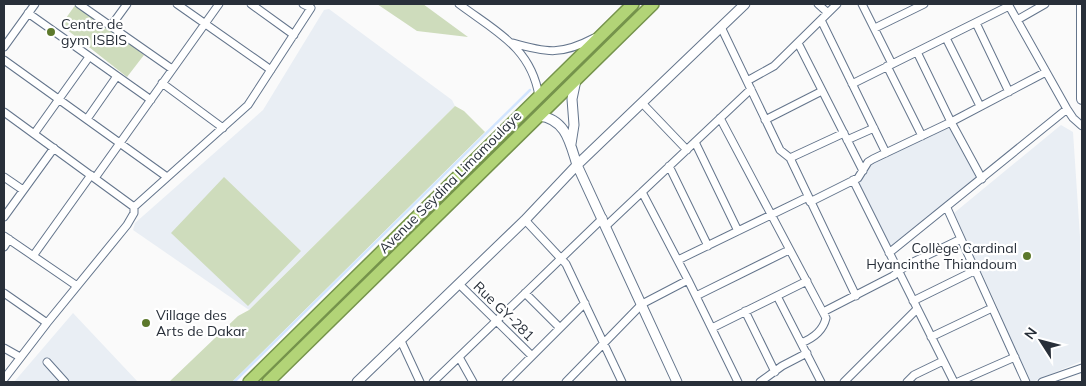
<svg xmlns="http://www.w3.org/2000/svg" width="1086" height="386" viewBox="0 0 1086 386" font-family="Mulish,sans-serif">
<rect width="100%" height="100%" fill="#fafafa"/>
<!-- built -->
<path fill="#e9eef4" d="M329,9L452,100L455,106L249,310L133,230L135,223L263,110L324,10Z
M950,124L979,178L890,250L856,181L874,161Z
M1061,125L1073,132L1080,237V274L1082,292V361L1032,382H1028L996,304L954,213Z
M73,313L138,382H14Z"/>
<!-- green -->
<path fill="#cedcbc" d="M76,4H78L144,55L127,77L61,25Z
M377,4H423L468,37L417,31Z
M455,106L464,111L485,132L232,382H169L238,316L249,310Z
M224,177L301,251L248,306L171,233Z"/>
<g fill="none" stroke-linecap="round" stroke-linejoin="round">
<!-- stream -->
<path stroke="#d2e5ff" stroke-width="2.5" d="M234,382L530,90"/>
<!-- minor casing -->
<g stroke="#64758c" stroke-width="9">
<path id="minor" d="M79,4L172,69
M177,4L271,70
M251,4L294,35
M459,4C495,31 531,47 539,96
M818,4L828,13
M862,4L892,64
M1008,4L1067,109L1073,118L1082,126
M28,13L151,100
M821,20L886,153
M1017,20L1045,4
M976,23L1009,92
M111,26L127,4
M721,27L780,150L790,158L856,296
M875,28L924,4
M946,38L980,106
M513,43C547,53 562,55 594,38
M798,43L863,171
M4,47L35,4
M917,52L951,122L982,179
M4,60L167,177
M887,66L922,136
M747,81L774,66L837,4
M162,83L223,128
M852,84L1009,6
M643,104L687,150
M4,112L134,207
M720,118L826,318C823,331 814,338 801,343
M87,119L117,76
M765,120L822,91
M34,134L89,57
M847,140L874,128
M695,142L738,231
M790,158L844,133
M669,166L708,246
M4,177L23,190
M95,178L219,4
M853,180L954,382
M642,192L688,280L738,382
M810,202L858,178L868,162L873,159L951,122L1046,72
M947,208L1026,382
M4,217L54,148
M525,220L566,264L622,382
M606,226L751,89
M4,236L77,286
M4,247L9,239
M889,253L1067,109
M33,256L91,175
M678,260L808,197
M459,284L532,356
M4,293L47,323
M525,293L560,328
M696,296L789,250
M777,296L821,382
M913,301L976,270
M745,311L775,372
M823,312L893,276L907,265L961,239
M712,328L807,281
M931,337L992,308
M401,341L420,382
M4,348L20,357
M459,357L473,382
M47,362L65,382
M4,379L47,323L127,225L134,213V207L248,105L311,8L303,4
M433,382L603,218
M506,382L585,303
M566,382L642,304L688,280
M760,382L782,366L807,353
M844,382L917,309
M907,382L914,375L943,361
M958,382L1015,357
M1042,382L1082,368"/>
</g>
<!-- tertiary casing -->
<g stroke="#64758c" stroke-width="11">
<path id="tertiary" d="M539,116C566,119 570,143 577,165L677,382
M571,144L574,125L572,99L576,80
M357,382L525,220L577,165L745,4"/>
</g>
<!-- secondary casing -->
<g stroke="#64758c" stroke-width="12">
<path id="secondary" d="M1082,4V99"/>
</g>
<!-- trunk casing -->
<g stroke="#75934b" stroke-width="14">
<path id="trunk" d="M249,382L633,4
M268,382L653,4"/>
</g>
<!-- minor -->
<use href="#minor" stroke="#fff" stroke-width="7"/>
<!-- tertiary -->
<use href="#tertiary" stroke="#fff" stroke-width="9"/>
<!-- secondary -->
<use href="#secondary" stroke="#fff" stroke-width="10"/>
<!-- trunk -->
<use href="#trunk" stroke="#b2d477" stroke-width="11"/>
</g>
<!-- markers -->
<g fill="#5d792c" stroke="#fff" stroke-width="2">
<circle cx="51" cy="32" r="5"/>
<circle cx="1027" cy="256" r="5"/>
<circle cx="146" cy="323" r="5"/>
</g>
<g text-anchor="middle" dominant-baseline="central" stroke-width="4.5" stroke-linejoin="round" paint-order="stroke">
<!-- poi labels -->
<g font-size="14" fill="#282f39" stroke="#fff" text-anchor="start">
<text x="61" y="24">Centre de<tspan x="61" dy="16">gym ISBIS</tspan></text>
<text x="1017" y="248" text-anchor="end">Collège Cardinal<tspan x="1017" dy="16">Hyancinthe Thiandoum</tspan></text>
<text x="156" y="315">Village des<tspan x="156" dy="16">Arts de Dakar</tspan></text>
</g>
<!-- street labels -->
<g font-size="14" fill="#282f39" stroke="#fff">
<text transform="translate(450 182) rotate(-45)">Avenue Seydina Limamoulaye</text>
<text transform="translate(504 311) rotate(44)">Rue GY-281</text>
</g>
</g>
<!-- border -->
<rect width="1086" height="386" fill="none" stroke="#282f39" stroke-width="10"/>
<!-- north arrow -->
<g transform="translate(1041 341) rotate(306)" stroke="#ffffff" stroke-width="4" paint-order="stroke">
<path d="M0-4L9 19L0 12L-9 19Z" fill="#282f39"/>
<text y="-8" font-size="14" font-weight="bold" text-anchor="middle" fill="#282f39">N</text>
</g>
</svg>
